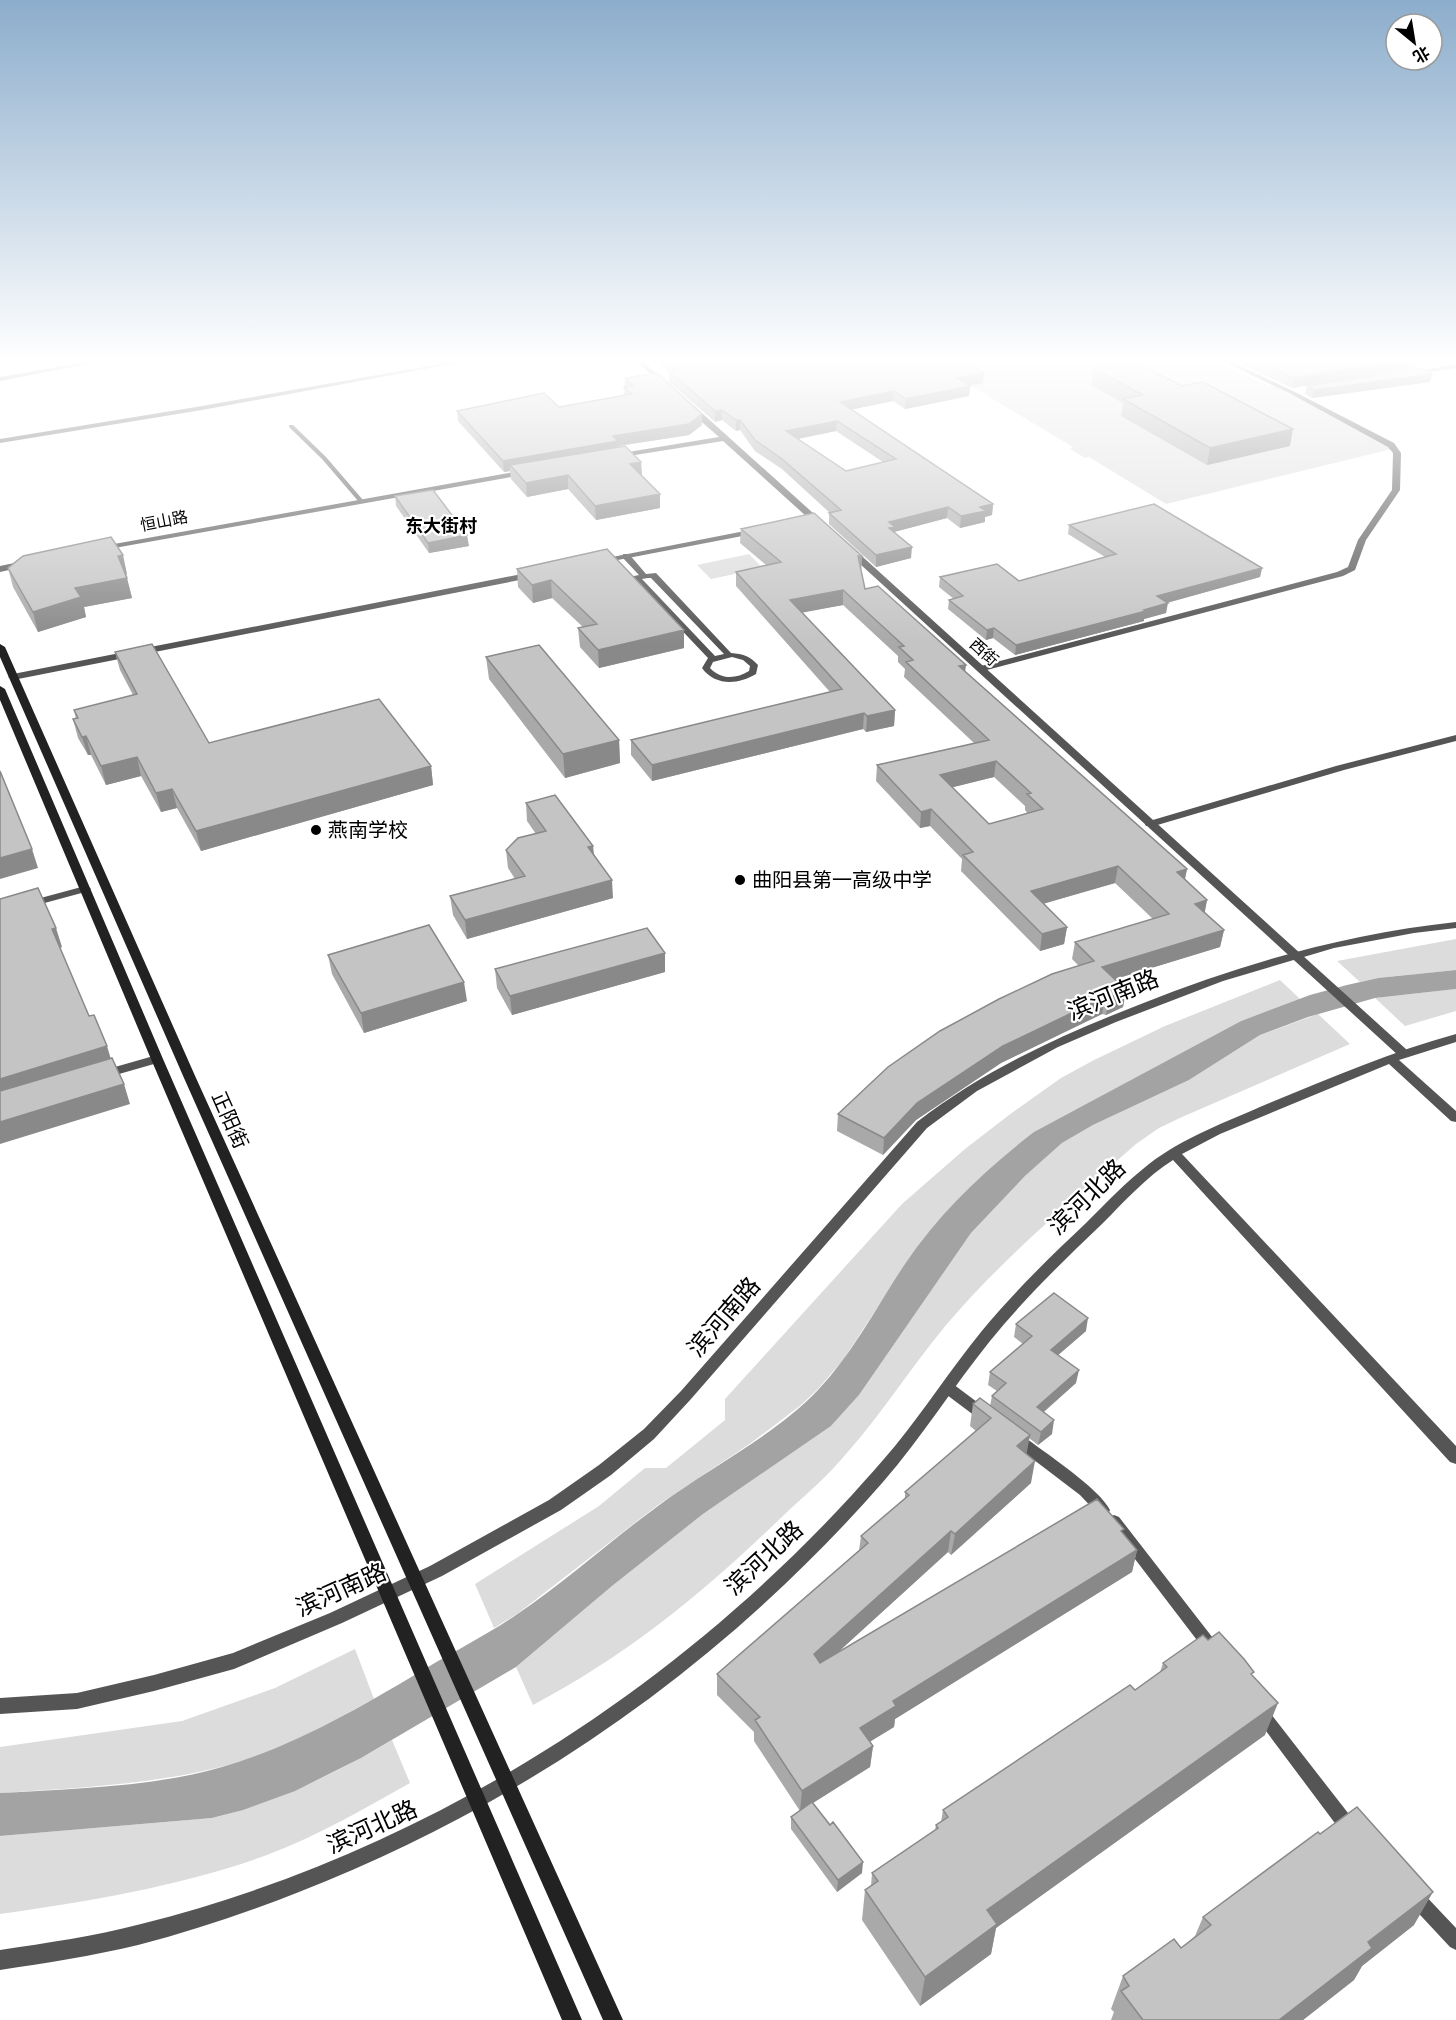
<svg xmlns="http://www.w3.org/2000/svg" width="1456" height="2020" viewBox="0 0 1456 2020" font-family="'Work Sans','Noto Sans SC',sans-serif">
<rect width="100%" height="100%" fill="#fff"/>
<!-- green -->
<path fill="#dcdcdc" d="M931,362H1218L1271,387L1275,386L1392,449L1166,504L1089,457L1085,458L1070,449L1073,447Z
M749,554L763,568L711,579L697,565Z
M1456,939V970L1378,978L1360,982L1337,961Z
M1280,980L1300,999L1241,1021L1035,1132L973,1184L908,1261L843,1360L818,1389L801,1405L751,1443L658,1505L517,1614L494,1628L475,1584L599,1506L645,1468H666L725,1420V1399L902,1204L965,1149L1009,1115L1061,1078L1094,1060L1165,1026Z
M1456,989V1011L1405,1026L1375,998Z
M1318,1014L1350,1044L1182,1117L1159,1128L1136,1144C1076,1197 1014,1249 961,1308C919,1354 887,1408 846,1454C828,1476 805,1495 785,1514C705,1591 631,1653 533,1705L516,1667L612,1586L703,1514L831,1426L859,1395L971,1233L1025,1176L1062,1143L1093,1125L1189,1080L1260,1035Z
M355,1649L374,1699C342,1715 310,1737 276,1750C188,1783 93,1787 0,1793V1747L182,1721L275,1688Z
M392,1740L410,1783C364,1809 317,1836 267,1855C182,1886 90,1901 0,1914V1836L212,1818C276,1802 335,1774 392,1740Z"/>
<!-- water -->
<path fill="#a3a3a3" d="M1456,970V989L1375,998L1308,1017L1260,1035L1189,1080L1093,1125L1062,1143L1025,1176L971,1233L859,1395L831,1426L703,1514L612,1586L516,1667L361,1758L295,1791L243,1810L212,1818L0,1836V1793C71,1789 153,1787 222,1767C295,1746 363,1706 428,1667C457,1650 488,1634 516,1615C565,1582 610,1541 658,1506C710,1467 773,1437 818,1390C853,1353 877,1306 905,1264C940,1212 985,1170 1034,1132L1241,1021L1310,995L1347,985L1378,978Z"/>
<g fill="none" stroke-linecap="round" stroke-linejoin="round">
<!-- service -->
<path fill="#555" fill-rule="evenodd" d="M289,425H293L326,457L363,500V502H359L322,459L289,427Z
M623,554H629L646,574L656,573L731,653C743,654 750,656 758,665L756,674C738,685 715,686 702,668L708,658L634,580V576L639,575L623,558ZM648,578H651L724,654L715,656L642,579ZM732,657L743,660L750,666L749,671C736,679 721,680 710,668L713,662Z
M157,1055L161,1056L162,1059L161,1062L105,1078L100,1074L101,1071Z
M948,1383L953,1384L989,1411L991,1415L989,1419L984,1420L979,1419L943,1392L941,1388L943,1384Z
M1018,1434L1023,1436C1044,1452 1099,1488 1110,1510L1108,1514L1103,1516L1098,1514L1080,1495L1013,1444L1011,1440L1013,1436Z
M1114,1515L1119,1517L1216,1642L1219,1647L1216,1652L1211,1654L1206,1652L1109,1525L1107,1521L1109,1517Z
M1262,1707L1267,1709L1355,1822L1357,1828L1355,1834L1349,1836L1343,1834L1257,1719L1254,1714L1257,1709Z
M1415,1889L1421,1891L1456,1928V1950L1450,1947L1409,1903L1407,1897L1409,1891Z"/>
<!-- minor -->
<path fill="#555" fill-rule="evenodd" d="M451,362H463L202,410L0,443V439L202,406Z
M1224,362H1232L1293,391L1394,443L1401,453L1400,490L1366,540L1355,570L1343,576L983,671H977V667L1337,572L1348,567L1358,540L1392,490L1393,453L1388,447L1289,393Z
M1456,364V368L1411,375L1408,373Z
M755,529H758V533L602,563L598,561L602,559Z
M532,572L536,575L535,577L13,680L8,677L13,674Z
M1456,735V741L1344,770L1154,826H1146L1145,824L1146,822L1336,766Z
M85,886L89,887L91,889L89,891L0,915V909Z
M1456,922V928L1414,933L1334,948L1223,981L1116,1022L1058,1047L977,1091L927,1128L691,1399L654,1439L611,1475L561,1510L442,1576L342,1623L234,1669L154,1691L77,1709L0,1714V1698L77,1693L154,1675L233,1653L330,1613L430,1566L549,1500L599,1465L644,1429L681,1391L917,1122C986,1069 1061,1035 1141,1004C1245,963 1345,934 1456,922Z
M1456,1034V1042L1399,1060L1456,1111V1122L1451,1121L1389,1064L1220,1134L1182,1154L1456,1446V1464L1450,1462L1173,1160C1146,1177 1124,1202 1102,1224C1063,1261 1024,1299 990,1341C953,1387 922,1437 883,1482C723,1665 525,1804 299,1892C246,1913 192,1931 138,1945C92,1956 46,1963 0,1970V1950C47,1943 95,1936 141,1924C413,1856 663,1701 852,1495C866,1479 881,1463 895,1446C925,1409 951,1369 981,1332C1013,1293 1049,1258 1086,1223C1106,1203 1126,1182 1149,1164C1184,1137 1226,1122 1267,1104C1330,1078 1391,1052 1456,1034Z"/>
<!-- tertiary -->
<path fill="#555" fill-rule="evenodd" d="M86,362H98L0,381V377Z
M637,362H644L666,382V384H662Z
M687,405H693L823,522V526H817L723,441L616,458L612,456L616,454L719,437L687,409Z
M525,470L529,472L528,474L103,550L99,548L103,546Z
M848,549H854L1407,1050L1409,1053L1407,1056H1399L848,553Z
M24,561L28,564L27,566L0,572V566Z"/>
<!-- secondary -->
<path fill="#222" fill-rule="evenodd" d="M0,644L5,647L196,1078L623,2020H603L184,1078L0,657Z
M0,686L5,689L163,1059L582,2020H562L151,1059L0,700Z"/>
</g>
<!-- wall -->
<path fill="#a9a9a9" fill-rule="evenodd" d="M656,362H964L984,373L983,383L970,386L969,396L905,409L893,401L852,409L993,504L992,515L985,517V522L960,528L947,518L894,532L911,558L876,567L829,524V513H830L782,469L755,451L740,430L736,431L722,420L715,422L669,382V372ZM836,431L883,462L846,471L798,439Z
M1236,362H1417L1416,367L1292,388Z
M1093,368L1290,446L1207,465L1121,416L1123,403L1091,385Z
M625,378L702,425L689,435L618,446V447L641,462L642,476L660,494V508L596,520L568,489L527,497L511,479L510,471L504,472L458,421L457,411L559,407L624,396Z
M1430,382L1312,398L1305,394L1307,386Z
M395,496L469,546L429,553L396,506Z
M1069,525L1262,568L1260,577L1167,603L1166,613L1144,619V621L1015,655L993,638L986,640L948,609L949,600L954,599L939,587L940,577L1019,581L1105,557L1068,534Z
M741,529L862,556L861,570L865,589L965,671L1187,869L1185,880L1207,900L1204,913L1224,930L1220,947L1115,979L1126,990L1123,1007L1106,1015L1102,1014L1001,1063L916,1120L883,1155L837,1131L838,1114L1079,966L1072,959L1075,942L1153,919L1115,883L1043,904L1067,927L1064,944L1040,951L961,871L962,859L930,826L920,828L876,781L877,765L974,743L904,677L905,669L898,662V656L843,605L802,612L895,710L894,726L866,732L863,729L652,781L631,755V740L830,692L736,586V572L766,565L740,543ZM994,777L1025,806V810L1028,814L989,824L952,787Z
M607,549L684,648L599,668L580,647L578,628L583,627L552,598L533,603L518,587L517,569Z
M8,568L127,574L126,575L132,598L84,607L86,617L38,632L13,587Z
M115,652L209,743L431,766L433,785L201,851L177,808L161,812L141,776L106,785L91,755H88L78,738L73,719H76L74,710L133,695L120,670Z
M486,657L619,740L620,763L565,778L489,679Z
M526,803L593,846L594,854L613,898L467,939L453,915L450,896L515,879L508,868L506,850L536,834L527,821Z
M328,955L467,1001L364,1033L332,974Z
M495,969L665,972L512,1015L497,988Z
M1016,1324L1086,1331L1058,1355L1076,1383L1044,1412L1052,1434L1038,1445L1029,1438L1026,1454L1031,1483L951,1555L948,1552L837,1653L1123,1533L1137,1550L1132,1572L895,1719L894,1727L869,1742L873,1746L870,1767L813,1803L862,1873L837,1892L791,1829V1817L800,1811L754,1741V1732L717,1695V1674L859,1550L861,1536L905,1498V1492L976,1431L970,1426L973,1404L990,1406L992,1396L997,1391L988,1385L990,1372L1023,1344L1014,1337Z
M1208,1640L1253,1676L1265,1735L996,1928L991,1954L920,2006L862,1920L865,1890L871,1886L872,1873L935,1830L936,1825L941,1822L943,1810L1135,1690L1160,1672L1163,1663Z
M1203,1917L1414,1925L1362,1966L1354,1980L1303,2020H1111L1114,2012L1111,2009L1123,1976L1181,1948L1195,1936Z"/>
<!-- shaded-wall -->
<path fill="#898989" d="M1389,362H1417L1416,367L1292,388L1294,378Z
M984,373L983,383L956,388L957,378Z
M1432,374L1430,382L1312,398L1314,390Z
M970,386L969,396L905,409L906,399Z
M894,391L893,401L840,412V402Z
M722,410V420L715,422V411Z
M702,414V425L689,435L618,446V452L510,465V471L504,472L503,461Z
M736,420H740V430L736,431Z
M837,421L836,431L786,441V431Z
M1293,429L1290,446L1207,465L1210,448Z
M641,462L642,476L630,464Z
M568,475V489L527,497L526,483Z
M660,494V508L596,520L595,506Z
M993,504L992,515L985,517V522L960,528L961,516L980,507Z
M948,507L947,518L894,532L888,539L889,522Z
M467,535L469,546L429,553L428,543Z
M912,547L911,558L876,567V555Z
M123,555L127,574L123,575L118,556Z
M858,556H862L861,570Z
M1262,568L1260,577L1155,606L1157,596Z
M127,578L132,598L84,607L86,617L38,632L33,612L75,588Z
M551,580L552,598L533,603L532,585Z
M843,590V605L790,615V600Z
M1168,603L1166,613L1144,619V621L1015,655L1016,645Z
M994,628L993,638L986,640L987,630Z
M684,630V648L599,668L598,650Z
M966,665L964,680L959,666Z
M895,710L894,726L866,732L867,716Z
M864,713L863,729L652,781V765Z
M86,736L91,755H88L82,737Z
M619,740L620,763L565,778L563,754Z
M137,757L141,776L106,785L101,766Z
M996,761L994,777L938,791L940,775Z
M431,766L433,785L201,851L196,831Z
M172,789L177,808L161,812L156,793Z
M931,809L930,826L920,828L921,812Z
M593,846L594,864L588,847Z
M32,849L38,868L0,879V858Z
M1118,866L1115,883L1028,908L1031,891Z
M1187,869L1183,886L1177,872Z
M612,880L613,898L467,939L465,920Z
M1207,900L1204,917L1195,904Z
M1067,927L1064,944L1040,951L1042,934Z
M56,928L62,947L58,949L52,929Z
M1224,930L1220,947L1099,984L1102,967Z
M665,953V972L512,1015L510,996Z
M464,982L467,1001L364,1033L361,1013Z
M1126,990L1123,1007L1106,1015L1109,998Z
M1105,997L1102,1014L1001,1063L916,1120L883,1155L884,1138L917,1103L1003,1046Z
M107,1046L113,1066L0,1101V1079Z
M124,1084L130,1104L0,1144V1122Z
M1088,1318L1086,1331L1049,1363L1051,1350Z
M1079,1370L1076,1383L1034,1420L1037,1407Z
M1054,1420L1052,1434L1038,1445L1041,1432Z
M1030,1435L1026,1457L1017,1446Z
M1035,1461L1031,1483L951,1555L955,1534Z
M951,1531L948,1552L813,1675L814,1654Z
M1137,1550L1132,1572L895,1719L894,1727L858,1749L860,1728L893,1701Z
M1278,1703L1265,1735L996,1928L991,1954L920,2006L925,1977L987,1910Z
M873,1746L870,1767L800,1811L802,1791Z
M863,1862L862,1873L837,1892L838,1880Z
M1433,1892L1414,1925L1362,1966L1354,1980L1303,2020H1279L1368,1942Z"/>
<!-- building -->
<path fill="#c4c4c4" stroke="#898989" stroke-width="1.5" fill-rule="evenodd" d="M668,362H964L984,373L957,378L970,386L906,399L894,391L840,402L993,504L980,507L986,511L961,516L948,507L889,522L895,527L889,528L912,547L876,555L829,513L841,510L782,459L755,440L740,420H736L722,410L715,411L669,371L678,370ZM837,421L896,459L846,471L786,431Z
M1127,362H1135L1182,386L1203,382L1293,429L1210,448L1123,399L1143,395L1093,368Z
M1260,362H1389L1294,378Z
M1421,368L1432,374L1314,390L1307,386Z
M657,373L702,414L689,424L613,436L618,441L503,461L457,411L544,393L559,407L632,394L624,387L633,386L625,378Z
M625,446L641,462L630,464L660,494L595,506L568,475L526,483L510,465Z
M433,490L467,535L428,543L395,496Z
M1154,504L1262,568L1157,596L1168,603L1144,610L1146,611L1016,645L994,628L987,630L949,600L963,596L940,577L997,564L1019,581L1116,554L1069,525Z
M814,513L862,556H858L865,589L878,586L966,665L959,666L1187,869L1177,872L1207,900L1195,904L1224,930L1102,967L1126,990L1109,998L1105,997L1003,1046L917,1103L884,1138L838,1114L888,1067L940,1031L999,999L1052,974L1094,961L1075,942L1169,914L1118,866L1031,891L1067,927L1042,934L963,855L973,852L931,809L921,812L877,765L989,740L906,662L913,660L899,647L904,646L843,590L790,600L895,710L867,716L864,713L652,765L631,740L842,689L736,572L781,562L741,529ZM996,761L1031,793L1027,794L1043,809L989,824L940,775Z
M111,537L123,555L118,556L127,578L75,588L81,597L33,612L8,568L23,556Z
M607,549L684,630L598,650L578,628L597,624L551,580L532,585L517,569Z
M152,644L209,743L379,699L431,766L196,831L172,789L156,793L137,757L101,766L86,736L82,737L73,719L78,718L74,710L137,694L115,652Z
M539,645L619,740L563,754L486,657Z
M0,771L32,849L0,858Z
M555,795L593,846L588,847L612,880L465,920L450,896L525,876L506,850L518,838L546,831L526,803Z
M38,888L56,928L52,929L89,1016L94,1015L107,1046L0,1079V899Z
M429,925L464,982L361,1013L328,955Z
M647,928L665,953L510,996L495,969Z
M112,1058L124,1084L0,1122V1091Z
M1054,1293L1088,1318L1051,1350L1079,1370L1037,1407L1054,1420L1041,1432L992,1396L1006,1383L990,1372L1032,1336L1016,1324Z
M980,1398L1030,1435L1017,1446L1035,1461L955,1534L951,1531L814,1654L820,1663L1097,1499L1124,1529L1121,1531L1137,1550L893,1701L896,1706L860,1728L873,1746L802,1791L755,1720L760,1717L717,1674L868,1543L861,1536L909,1495L905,1492L991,1418L973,1404Z
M1219,1632L1244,1659L1254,1672L1251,1674L1278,1703L987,1910L997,1924L925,1977L865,1890L878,1881L872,1873L938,1828L936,1825L948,1817L943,1810L1130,1685L1135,1690L1167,1667L1163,1663L1203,1635L1208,1640Z
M812,1802L830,1825L833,1822L863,1862L838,1880L791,1817Z
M1357,1807L1433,1892L1368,1942L1372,1948L1279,2020H1143L1121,1991L1129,1986L1123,1976L1174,1939L1181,1948L1211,1925L1203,1917L1318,1832L1320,1834Z"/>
<!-- sky -->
<linearGradient id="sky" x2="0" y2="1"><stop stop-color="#8cadcc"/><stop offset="0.56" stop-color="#fff"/><stop offset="1" stop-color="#fff" stop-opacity="0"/></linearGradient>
<rect width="1456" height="644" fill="url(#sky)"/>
<!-- markers -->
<g fill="#000" stroke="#fff" stroke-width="2">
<circle cx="316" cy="830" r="6"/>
<circle cx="740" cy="880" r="6"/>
</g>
<g text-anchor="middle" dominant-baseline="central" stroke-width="4.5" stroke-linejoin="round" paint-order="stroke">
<!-- far-street labels -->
<g font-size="16" fill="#000" stroke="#fff">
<text transform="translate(164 521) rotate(-11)">恒山路</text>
<text transform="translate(984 652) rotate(42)">西街</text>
</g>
<!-- far-quarter labels -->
<g font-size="18" font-weight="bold" fill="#000" stroke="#fff">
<text x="441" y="525">东大街村</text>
</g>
<!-- poi labels -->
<g font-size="20" fill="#000" stroke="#fff" text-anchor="start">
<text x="328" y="830">燕南学校</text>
<text x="752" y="880">曲阳县第一高级中学</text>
</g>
<!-- street labels -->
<g font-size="20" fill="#000" stroke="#fff">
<text transform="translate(230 1120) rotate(66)">正阳街</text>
</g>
<!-- near-street labels -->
<g font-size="24" fill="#000" stroke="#fff">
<text transform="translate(1113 995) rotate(-22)">滨河南路</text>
<text transform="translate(1087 1197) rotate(-44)">滨河北路</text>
<text transform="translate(724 1317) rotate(-49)">滨河南路</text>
<text transform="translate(764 1558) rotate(-43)">滨河北路</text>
<text transform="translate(341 1590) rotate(-24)">滨河南路</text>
<text transform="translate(372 1827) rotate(-24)">滨河北路</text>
</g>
</g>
<!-- north arrow -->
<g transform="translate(1414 42) rotate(150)"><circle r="28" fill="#ffffff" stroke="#999999" stroke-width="1.5"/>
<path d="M0-4.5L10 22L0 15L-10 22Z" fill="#000000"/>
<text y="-9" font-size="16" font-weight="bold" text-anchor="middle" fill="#000000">北</text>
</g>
</svg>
